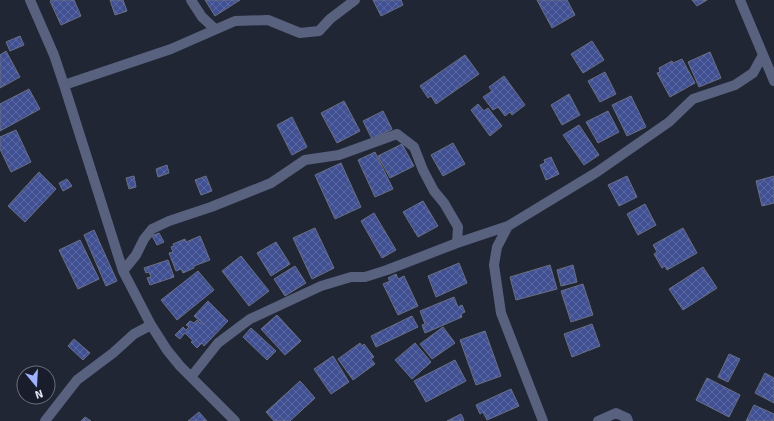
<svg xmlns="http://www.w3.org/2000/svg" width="774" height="421" viewBox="0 0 774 421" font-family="Signika,sans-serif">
<defs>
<pattern id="building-cross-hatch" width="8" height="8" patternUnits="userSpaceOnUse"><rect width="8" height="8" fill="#405092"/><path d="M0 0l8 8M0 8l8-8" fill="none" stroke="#5b69a2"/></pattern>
</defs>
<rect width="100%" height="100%" fill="#212635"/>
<!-- building -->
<path fill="url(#building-cross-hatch)" stroke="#6a7082" d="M52,0H74L81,16L61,25L50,1Z
M110,0H123L127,11L115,15Z
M205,0H240L215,16Z
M373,0H401L403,5L381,16Z
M537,0H567L575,15L552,28Z
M692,0H707L697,6Z
M20,36L24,45L10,51L6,42Z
M592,41L604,60L583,73L571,54Z
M6,51L20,77L0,88V55Z
M710,52L721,78L699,87L688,62Z
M465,55L479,74L436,104L431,96L428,98L420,86Z
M682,59L695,83L670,97L657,73L660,72L659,68L672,61L673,63Z
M605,72L616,94L600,102L588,81Z
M504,76L525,105L512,115L510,112L505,116L498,107L493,110L483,97L492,91L489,87Z
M29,89L40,109L0,131V104Z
M569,94L580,115L562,125L551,105Z
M631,96L646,127L627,136L612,105Z
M344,101L360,131L337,143L321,113Z
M478,104L484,111L488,108L502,126L490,136L471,110Z
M383,111L392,129L372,139L363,121Z
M608,111L619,132L598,143L586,122Z
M292,117L307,147L292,155L277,125Z
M579,125L599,155L584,165L563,135Z
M16,130L31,162L11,172L0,149V137Z
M453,143L465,164L443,176L431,155Z
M402,144L414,166L390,178L378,156Z
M375,152L393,189L375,197L358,160Z
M551,157L559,174L546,180L540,165L545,163L544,160Z
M341,163L361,207L335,219L315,175Z
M167,165L169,173L158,177L156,169Z
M39,172L56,189L25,222L8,206Z
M134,176L136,187L129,189L126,178Z
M206,176L212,191L201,195L195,180Z
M627,176L637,197L619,206L608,185Z
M774,176V203L762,206L756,181Z
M67,179L72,186L63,191L59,183Z
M423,201L438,226L418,237L403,212Z
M645,204L656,225L638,235L627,214Z
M374,213L396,250L382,258L361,221Z
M315,228L334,268L312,279L293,238Z
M683,228L697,253L667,270L665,266L662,268L654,254L657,252L653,245Z
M94,230L117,281L106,286L84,235Z
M159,233L164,242L157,245L152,236Z
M200,236L210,260L194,266V268L183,273L181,269L176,271L169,253L173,252L171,247L174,246L173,244L185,239L186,242Z
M80,240L99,279L78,289L59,250Z
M276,242L290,264L271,276L257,253Z
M241,256L269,291L249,306L222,271Z
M168,260L174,277L150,285L147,278L151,277L149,272L146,273L144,268Z
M459,263L467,283L436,297L428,276Z
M550,265L557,289L516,300L510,277Z
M573,265L577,282L561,286L557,270Z
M295,266L306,283L285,296L274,279Z
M703,267L717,288L683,310L669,289Z
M198,271L214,290L177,320L161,300Z
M396,274L398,279L404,276L418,306L398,315L383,284L390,281L388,278Z
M583,284L593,315L571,322L561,291Z
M454,297L458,307L462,305L465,312L461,314L462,317L425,333L422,325L425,324L420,311Z
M208,301L228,321L204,346L202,343L197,348L191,342L193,341L185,333L180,339L175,335L183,327L186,330L189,327L186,325L190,321L194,323L197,320L201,324L202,323L194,316Z
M277,315L301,341L285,355L261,329Z
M412,316L418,327L376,347L371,336Z
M592,324L600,346L572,357L564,334Z
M443,327L455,343L432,359L420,344Z
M251,328L276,351L267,360L243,337Z
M485,331L501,376L476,385L460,340Z
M74,339L90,353L83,360L68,346Z
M360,343L362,346L364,344L374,357L371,359L375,364L353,380L338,359Z
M415,343L431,362L412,379L395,360Z
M729,354L740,359L728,382L718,377Z
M333,356L349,382L331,394L314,369Z
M455,360L466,381L426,402L414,381Z
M765,373L774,378V403L755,393Z
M707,378L740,395L729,417L696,400Z
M300,381L315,398L290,421H274L266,412Z
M511,389L519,406L487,420L483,412L480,414L476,405Z
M754,405L774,414V421H746Z
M199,412L207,421H188Z
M461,414L464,420L462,421H447Z
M85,417L91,421H81Z"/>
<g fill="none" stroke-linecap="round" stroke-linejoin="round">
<!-- minor -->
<path stroke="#58627f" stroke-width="10" d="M30,0L54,55L64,85L123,271L151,325L167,350L180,366L235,421
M191,0L202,17L215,29
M740,0L774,81
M64,85L171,49L235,21L268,20L300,33L319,31L330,19L355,0
M123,271L136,255L144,239L152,229L169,221L211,207L271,183L305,160L339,155L397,134L414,147L423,170L434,191L444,203L458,227L457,243
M191,377L218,343L250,319L321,286L351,277H365L387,270L457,243L508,226
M45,421L77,380L113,353L134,334L151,325
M543,421L501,313L494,265L497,247L508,226L597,172L669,122L693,99L735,85L753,73L763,55
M598,421L616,413L627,418L628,421"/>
</g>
<!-- north arrow -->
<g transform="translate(36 385) rotate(162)"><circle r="19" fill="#181c2b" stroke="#686c79"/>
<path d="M0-3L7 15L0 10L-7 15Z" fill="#9eb3fd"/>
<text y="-6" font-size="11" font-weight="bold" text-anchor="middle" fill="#e1e5ef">N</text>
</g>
</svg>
